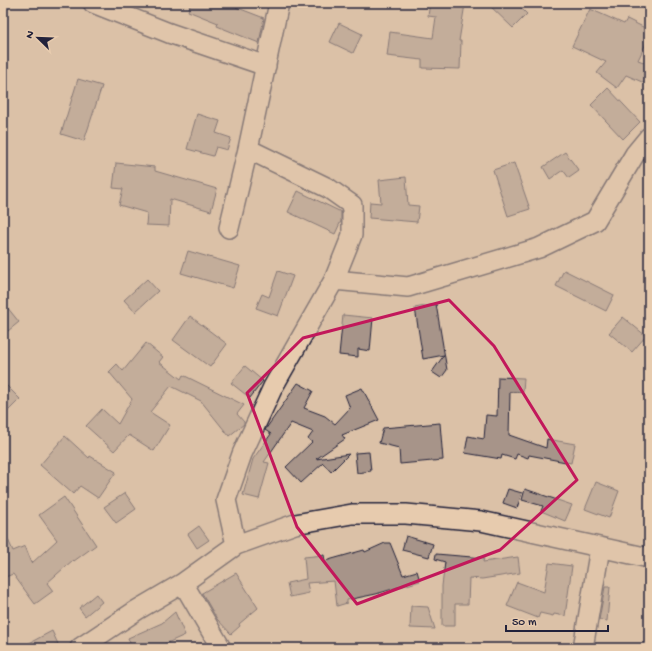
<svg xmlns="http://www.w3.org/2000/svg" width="652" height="651" viewBox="0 0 652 651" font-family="'Gochi Hand',sans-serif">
<rect width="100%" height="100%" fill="#dbc1a7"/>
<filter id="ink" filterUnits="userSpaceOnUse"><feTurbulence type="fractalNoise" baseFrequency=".025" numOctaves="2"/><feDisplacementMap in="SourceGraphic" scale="8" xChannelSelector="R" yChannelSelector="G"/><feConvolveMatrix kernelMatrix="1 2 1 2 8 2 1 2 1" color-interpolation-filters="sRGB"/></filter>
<g filter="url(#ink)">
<!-- building -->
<path fill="#a79489" stroke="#22223b" d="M191,3H225L264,18L259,43L217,26L218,23L188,11Z
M430,3L465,4L459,41H461L460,69L422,68V60L387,56L390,32L433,38L436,17L428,16Z
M487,3H516L527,14L513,28Z
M590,9L624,24L627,19L649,30V37L638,60L649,64V85L626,75L617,88L597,73L606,62L572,46Z
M339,23L362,34L353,53L330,42Z
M78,79L102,86L84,141L61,134Z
M608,88L640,122L623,139L591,105Z
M197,114L220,121L216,133L231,138L227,150L216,147L213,156L187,149Z
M565,152L579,171L569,178L563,170L550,179L543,167Z
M116,163L155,167V171L217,189L211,211L170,199L169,226L146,225L147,213L119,205L123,189L113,188Z
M514,163L530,209L508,216L493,170Z
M406,177L408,205L419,206L417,222L369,218L370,202L381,203L379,180Z
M298,191L341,212V221L335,234L288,212Z
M188,251L240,266L233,288L181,273Z
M564,270L614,295L606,311L556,286Z
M278,271L293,276L278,316L256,308L262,294L269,297Z
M147,279L158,291L135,312L124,300Z
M3,302L19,322L3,335Z
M436,304L447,370L441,378L432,372L444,355L423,359L415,308Z
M343,315L373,318L370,351L358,349V357L339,355Z
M190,316L227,344L210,367L173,340Z
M623,317L646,336L632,352L609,333Z
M146,343L163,357L159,362L181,379L183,375L244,405L237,414L244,422V424L229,436L201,401L171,386L150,412L170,425L154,451L129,435L114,451L86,426L102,409L118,424L132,399L109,372L117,364L123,371Z
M245,366L263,381L250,398L231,383Z
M498,377L524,378L523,392H510L509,435L546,448L547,439L575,444L571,463L529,455L528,458L517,454L515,459L502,455L501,459L465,453L468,436L484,439L486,415L497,416Z
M3,382L20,399L3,416Z
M298,383L313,391L304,408L325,416L335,424L350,408L345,395L362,388L379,420L342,435L345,439L316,459L349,454L331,472L323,463L301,483L286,467L312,442L308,439L313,432L291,423L264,462L269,463L259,499L243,495L253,459L271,434L265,430Z
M440,423L443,460L400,464L399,448L379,443L383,428Z
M65,436L89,458L90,456L116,472L98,498L80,486L73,494L40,465Z
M369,452L371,471L357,473L355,453Z
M596,482L619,491L609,518L585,509Z
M508,489L522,493L517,508L503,503Z
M525,489L572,505L565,521L541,511L543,506L522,500Z
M125,493L136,509L116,523L104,507Z
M64,497L96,545L74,561L73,560L47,583L53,591L35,604L13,574L3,578V528L13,551L25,546L32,563L57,540L39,515Z
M199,526L209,540L197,548L188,534Z
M406,536L433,544L429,557L402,550Z
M385,543H390L403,575L417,571L420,581L376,594L347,600V603L337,606L334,581L307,583L309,593L290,597L287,583L306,579L304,557L324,555L325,561L364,550L365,552Z
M436,554L484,558L483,562L518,557L520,573L482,579L469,578L468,604H455V626H442V586L445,562L435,559Z
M549,563L572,566L565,616L554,614L553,616L540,613L538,618L507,606L517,582L544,592Z
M236,573L258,608L239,624L240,626L231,634L217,619L202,593Z
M605,587H610L607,621L599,620Z
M96,594L102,602L85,616L79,608Z
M411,606L428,607L435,629L410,628Z
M175,612L185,635L156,648H132L128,638L162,623Z
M52,631L58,644L51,648H20Z"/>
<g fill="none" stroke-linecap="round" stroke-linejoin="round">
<!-- minor casing -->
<g stroke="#22223b" stroke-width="22">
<path id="minor" d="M93,3L169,33L266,66
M229,228L248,149L279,3
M334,280L408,287L539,248L595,221L635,154L649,137
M236,545L226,500L242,454L273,387L334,280L352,235V205L328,188L248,149
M183,583L221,648
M80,648L137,610L183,583L236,545L295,524L352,514H406L481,521L649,558
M583,648L600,548"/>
</g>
<!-- minor -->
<use href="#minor" stroke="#e7cbae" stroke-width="19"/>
</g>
</g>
<!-- marked area -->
<path d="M0 0H652V651H0ZM449,300L494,346L577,480L500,550L357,604L297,527L247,393L303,338Z" fill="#dbc1a7" fill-opacity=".55" fill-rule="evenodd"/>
<path fill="none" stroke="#c2185b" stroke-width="3" stroke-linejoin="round" d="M449,300L494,346L577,480L500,550L357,604L297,527L247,393L303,338Z"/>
<!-- margin -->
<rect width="652" height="651" fill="none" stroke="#e7cbae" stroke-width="16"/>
<rect x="8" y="8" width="636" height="635" fill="none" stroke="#22223b" stroke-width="1.5" filter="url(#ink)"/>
<!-- north arrow -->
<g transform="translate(38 38) rotate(293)" stroke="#e7cbae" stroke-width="3" paint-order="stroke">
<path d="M0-3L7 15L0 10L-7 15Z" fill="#22223b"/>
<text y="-6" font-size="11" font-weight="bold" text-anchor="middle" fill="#22223b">N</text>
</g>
<!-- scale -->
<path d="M506 625v6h102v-6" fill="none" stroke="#22223b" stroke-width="2"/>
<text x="512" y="625" font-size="12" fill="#22223b" stroke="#e7cbae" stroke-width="3" paint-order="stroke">50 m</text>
</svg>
